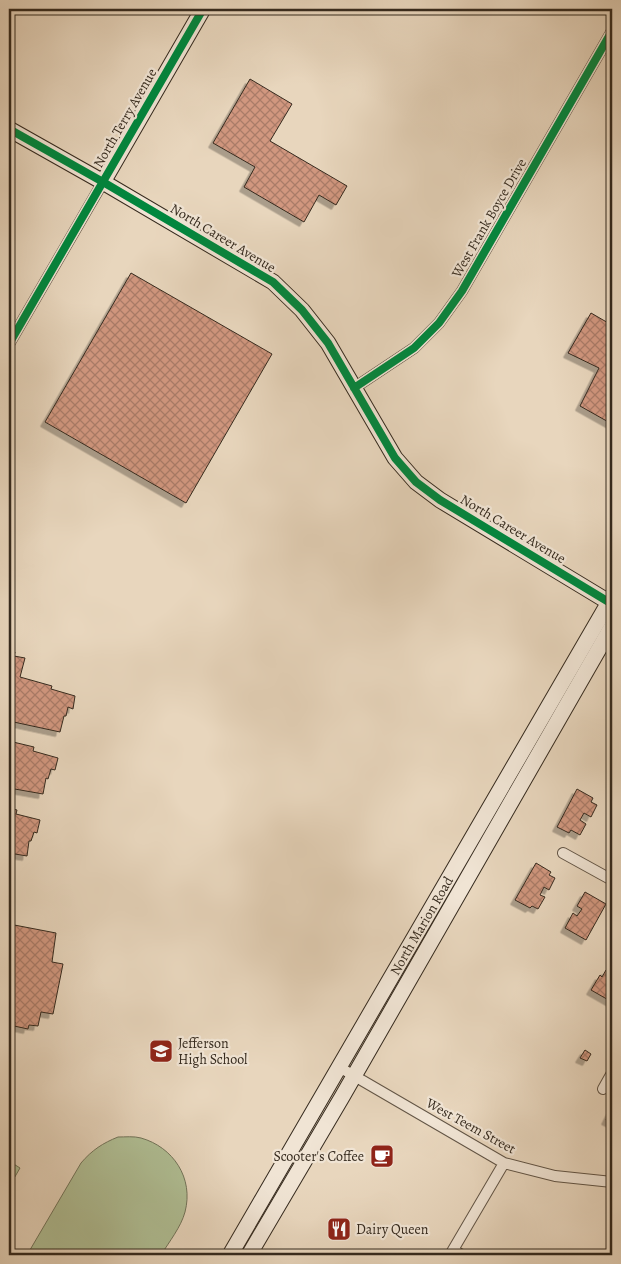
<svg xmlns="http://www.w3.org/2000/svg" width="621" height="1264" viewBox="0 0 621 1264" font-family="Alegreya,serif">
<defs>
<pattern id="building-cross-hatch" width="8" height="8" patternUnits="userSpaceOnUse" patternTransform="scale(1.25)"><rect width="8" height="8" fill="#d1977f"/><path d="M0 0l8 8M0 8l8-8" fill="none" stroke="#aa7b67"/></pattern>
<filter id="shadow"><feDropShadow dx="-4.5" dy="4.5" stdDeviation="0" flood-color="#0004"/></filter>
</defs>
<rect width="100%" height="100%" fill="#e8d6bd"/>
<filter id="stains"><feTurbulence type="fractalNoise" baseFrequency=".004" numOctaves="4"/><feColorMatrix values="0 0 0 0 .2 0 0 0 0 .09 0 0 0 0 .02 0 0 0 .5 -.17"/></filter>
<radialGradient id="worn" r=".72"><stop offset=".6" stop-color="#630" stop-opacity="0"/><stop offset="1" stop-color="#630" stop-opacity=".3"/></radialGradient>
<!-- garden -->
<path fill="#b0bf95" stroke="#72745a" d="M118,1137C125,1137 134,1136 141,1138C173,1147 194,1178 185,1212C181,1227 169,1242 161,1255H27L81,1163C92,1150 103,1143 118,1137Z
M9,1161L20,1168L9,1187Z"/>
<!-- building -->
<path fill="url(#building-cross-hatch)" stroke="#352a1e" filter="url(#shadow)" d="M250,79L292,104L270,141L347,186L336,205L319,195L304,222L244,187L255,167L213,143Z
M131,273L272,354L186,503L45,422Z
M591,313L610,324L612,320V424L580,406L599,368L568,353Z
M9,651L15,652L14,656L25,658L20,677L52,686L51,689L75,696L73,709L68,707L66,716H64L60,732L9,721Z
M9,741L34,747L33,751L58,758L55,770L51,769L48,779L46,778L43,794L9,788Z
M577,789L593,798L591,802L597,805L591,817L584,813L580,820L586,824L580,835L571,830L569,833L557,827Z
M9,808L17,810L16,814L40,820L37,833L34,832L31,841H29L27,856L9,853Z
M536,863L551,872L549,875L555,878L549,890L544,887L540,895L545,897L538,909L532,906L530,908L515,900Z
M585,892L606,904L586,940L565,928L573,913L577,916L582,909L577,906Z
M9,924L56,933L52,962L63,964L53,1014L41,1012L38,1026L29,1025L28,1029L14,1026L15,1022L10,1021L12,1013H9Z
M606,970L612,974V1002L591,990L600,975L602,977Z
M585,1050L591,1054L587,1061L580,1058Z
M612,1108V1123L606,1120Z"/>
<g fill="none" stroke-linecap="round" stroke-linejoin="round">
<!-- street casing -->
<g stroke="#625546" stroke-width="12">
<path id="street" d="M9,344L103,182
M354,388L414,348L439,323L462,291L612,31
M563,853L612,880
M339,1067L504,1163L555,1176L612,1182
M603,1089L612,1073
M453,1250L462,1255
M450,1255L504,1163"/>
</g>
<!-- secondary casing -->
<g stroke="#352a1e" stroke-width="17">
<g id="secondary">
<path d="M9,129L103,182L273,282L302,310L328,343L395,458L416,482L440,500L612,604"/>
<path d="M103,182L203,9"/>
<path id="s1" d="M230,1255L612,597"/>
<path d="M249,1255L342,1097L612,626"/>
</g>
</g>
<!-- street -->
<use href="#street" stroke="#f0e4d4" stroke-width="10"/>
<!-- secondary -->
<use href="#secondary" stroke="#f0e4d4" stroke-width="15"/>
<!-- cycleway casing -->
<g stroke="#f0e4d4" stroke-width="11">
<path id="cycleway" d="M9,129L103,182L273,282L302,310L328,343L395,458L416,482L440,500L612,604
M9,344L203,9
M354,388L414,348L439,323L462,291L612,31"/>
</g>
<!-- cycleway -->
<use href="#cycleway" stroke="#00873e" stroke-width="8"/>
</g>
<!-- icons -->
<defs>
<g id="school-square" transform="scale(1.25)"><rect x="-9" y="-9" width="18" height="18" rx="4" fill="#8f2418" stroke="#f0e4d4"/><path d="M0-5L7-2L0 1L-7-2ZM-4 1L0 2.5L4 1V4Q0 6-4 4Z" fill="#fff"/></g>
<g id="cafe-square" transform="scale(1.25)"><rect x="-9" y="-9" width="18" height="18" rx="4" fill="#8f2418" stroke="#f0e4d4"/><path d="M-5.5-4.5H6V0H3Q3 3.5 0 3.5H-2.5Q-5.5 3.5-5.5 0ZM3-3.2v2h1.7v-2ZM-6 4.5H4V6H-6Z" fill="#fff"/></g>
<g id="restaurant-square" transform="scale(1.25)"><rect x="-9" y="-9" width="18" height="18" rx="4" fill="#8f2418" stroke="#f0e4d4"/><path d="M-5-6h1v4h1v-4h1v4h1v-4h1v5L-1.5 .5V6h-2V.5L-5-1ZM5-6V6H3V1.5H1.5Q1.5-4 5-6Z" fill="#fff"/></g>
</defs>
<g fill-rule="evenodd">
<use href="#school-square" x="161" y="1051"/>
<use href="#cafe-square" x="382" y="1156"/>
<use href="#restaurant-square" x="339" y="1229"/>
</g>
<g text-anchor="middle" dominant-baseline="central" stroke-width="4.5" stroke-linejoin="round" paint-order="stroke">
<!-- street labels -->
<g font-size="14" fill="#352a1e" stroke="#f0e4d4">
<text transform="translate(125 118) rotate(-60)">North Terry Avenue</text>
<text transform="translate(489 218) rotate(-60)">West Frank Boyce Drive</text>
<text transform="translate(223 238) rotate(31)">North Career Avenue</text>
<text transform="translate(513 529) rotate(31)">North Career Avenue</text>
<text stroke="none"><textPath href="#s1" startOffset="381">North Marion Road</textPath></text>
<text transform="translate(471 1126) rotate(29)">West Teem Street</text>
</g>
<!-- poi labels -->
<g font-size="14" fill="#352a1e" stroke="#f0e4d4" text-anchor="start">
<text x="178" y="1043">Jefferson<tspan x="178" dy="16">High School</tspan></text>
<text x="364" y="1156" text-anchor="end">Scooter's Coffee</text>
<text x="356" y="1229">Dairy Queen</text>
</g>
</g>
<!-- margin -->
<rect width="621" height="1264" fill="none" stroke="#e8d6bd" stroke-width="30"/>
<rect x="10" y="10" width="601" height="1244" fill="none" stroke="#352a1e" stroke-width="2.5"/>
<rect x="15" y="15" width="591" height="1234" fill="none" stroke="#352a1e"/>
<rect width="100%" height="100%" filter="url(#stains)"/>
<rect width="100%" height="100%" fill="url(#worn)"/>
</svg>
